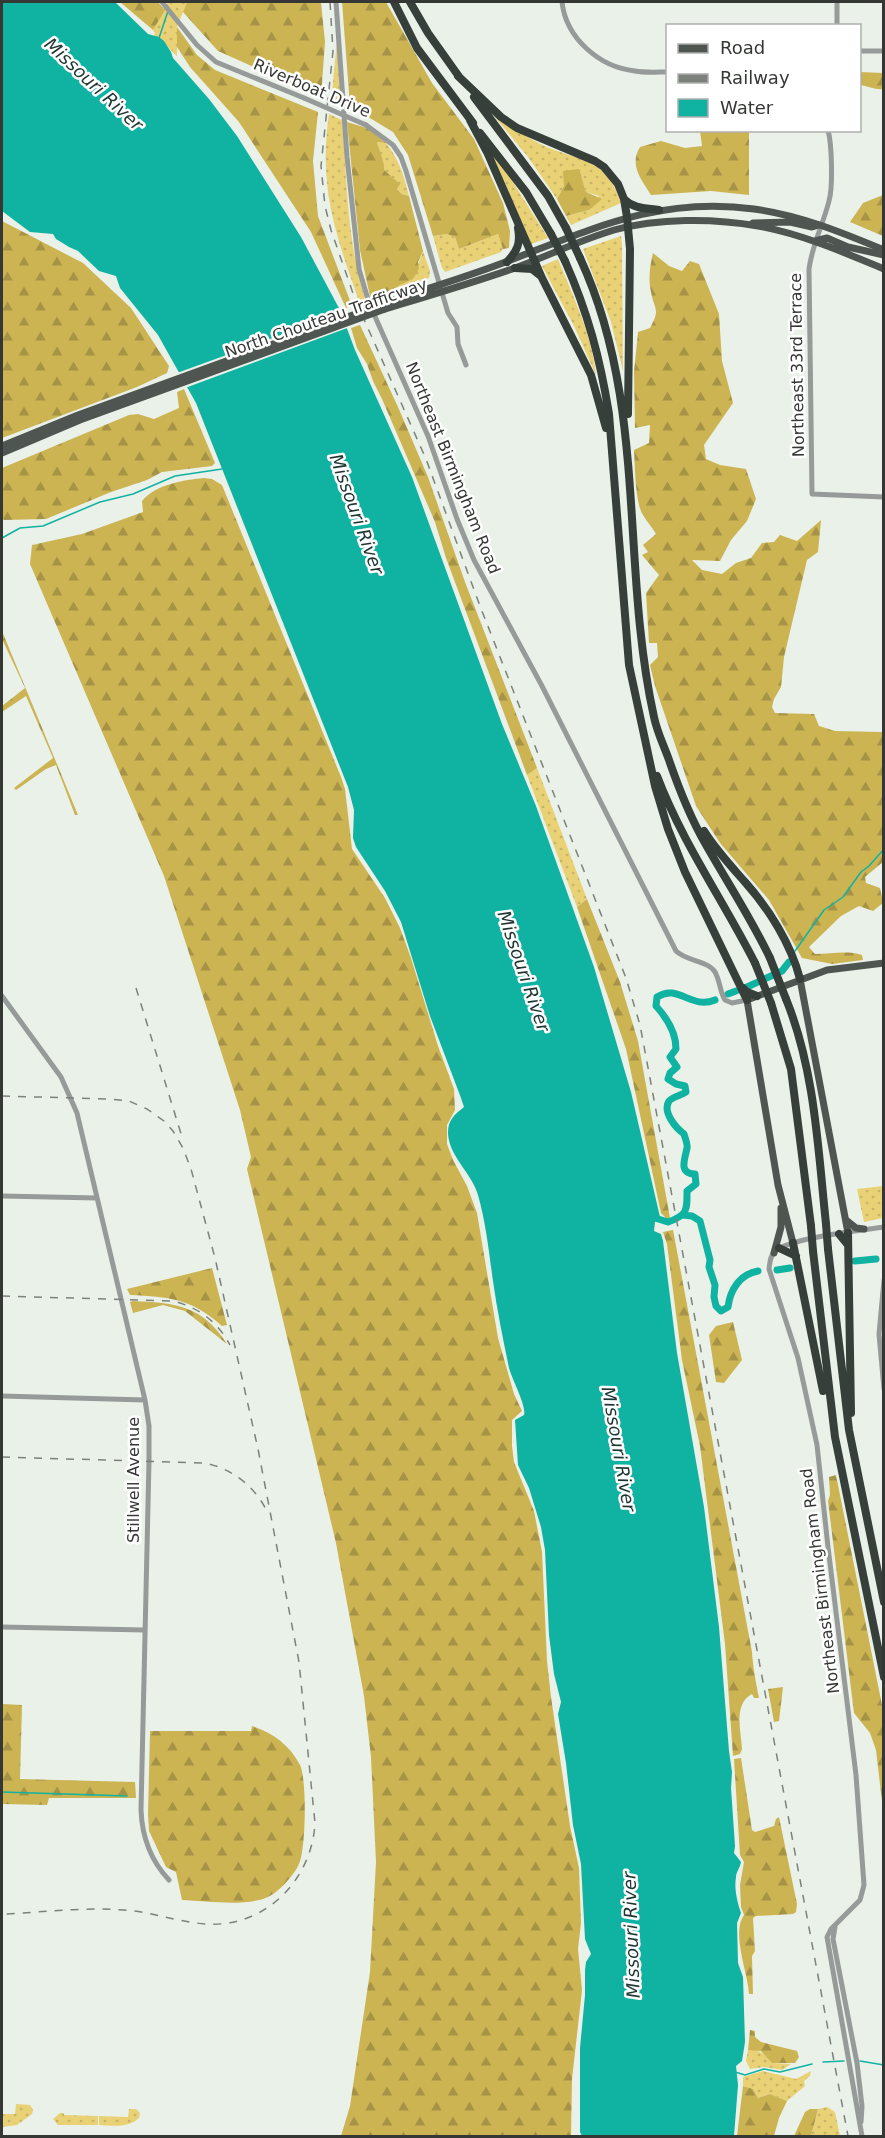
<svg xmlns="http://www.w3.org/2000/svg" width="885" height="2138" viewBox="0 0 885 2138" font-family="'DejaVu Sans',sans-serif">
<defs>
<pattern id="grass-dots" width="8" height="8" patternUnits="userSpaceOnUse" patternTransform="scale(1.5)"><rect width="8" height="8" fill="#e9d175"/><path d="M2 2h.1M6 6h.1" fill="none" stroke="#c8b466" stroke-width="1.8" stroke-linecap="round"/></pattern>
<pattern id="forest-firs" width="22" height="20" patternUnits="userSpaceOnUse" patternTransform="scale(1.5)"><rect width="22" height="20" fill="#ccb453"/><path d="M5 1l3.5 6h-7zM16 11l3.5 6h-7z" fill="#a69346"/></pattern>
</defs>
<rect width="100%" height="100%" fill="#eaf1e8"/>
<!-- grass -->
<path fill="url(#grass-dots)" d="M168,2H187L177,27V56C168,49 164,39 154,36L155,33L153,30Z
M337,41L341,106L331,102Z
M329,114L342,120C347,181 347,243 366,302L360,304C336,236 318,188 329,114Z
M495,117C512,128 529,139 547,147C565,155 587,158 603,171C612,179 617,192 621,203L571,225L566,216L589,210L599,196L586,192L579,170L564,186L557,199L528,157Z
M377,142L386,143C399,159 404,176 409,196L402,194L397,189L399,184L383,170C385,163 378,151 377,142Z
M492,154L509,176L548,238L531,244Z
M447,234L455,237L459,249L498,234L503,249L501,252L445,272L442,268L433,236Z
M621,236L622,244L623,371L611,322L583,249Z
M423,251L430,271L429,278C415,282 405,290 391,295C395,285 403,283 413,279Z
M558,259C573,296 592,335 596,375L574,326L542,266Z
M537,768L587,899L577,907L527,775Z
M883,1186V1218L864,1222L857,1189Z
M754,2049L766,2055L772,2063L791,2064L782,2070L764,2067L750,2069L746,2061L748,2050Z
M763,2071L796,2079L811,2071L810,2076L804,2081L805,2086L787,2101L770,2094L758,2098L753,2089L743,2086V2077Z
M16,2104L30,2105L33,2110L32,2114L17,2125L2,2127V2114H15Z
M827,2107L835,2112L840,2136H811L818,2109Z
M129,2109H136L140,2113L139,2118C128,2128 113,2126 99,2125V2116L128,2117Z
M60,2113H64V2115L98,2116V2125H58L53,2119Z"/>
<!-- forest -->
<path fill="url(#forest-firs)" d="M120,2H158L165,10L153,30Z
M187,2H321L325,42L321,97L218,51L183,12Z
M342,2H386L432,83L474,139L503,203L510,231L509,248L503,249L498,234L459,249L455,237L447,234L433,236L408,155L393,132L350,106Z
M177,27L197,55L215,70L318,112L313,161L318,216L352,306L346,308L311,232L239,122L190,67L177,47Z
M860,72L883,73V89C875,90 868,86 860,85Z
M347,122L367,128L386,143L377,142C379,151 385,162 384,170L400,184L397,189L402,194L409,196L423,251L418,262L419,269L413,279L398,286L394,289L391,295L371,301L360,250Z
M700,131H749V195L711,191L651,195C641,179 629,165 640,147L661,141L685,148L702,146Z
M579,169L586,192L602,199L589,210L566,216L557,199L564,186L563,171Z
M883,195V236L850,222L863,203Z
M2,221L83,263L131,308L169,366L167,373L137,387L2,438Z
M653,253L669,266L682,271L690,261L699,264L719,314L722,361L733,403L704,445L706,459L720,465L746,469L756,499L747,521L731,540L720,561L692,560L702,570L722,574L736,563L751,558L762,543L774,542L780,535L797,541L821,520L818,552L807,560L784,657L781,687L774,699L772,707L775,713L814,714L819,726L835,731L883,732V862L865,877L866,883L880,888L883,903L873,911L859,906L841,916L809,947L815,954C831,954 847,950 862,955L863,960L832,964L802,958L769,900L720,843L696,806L655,686L650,665L658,657L657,643H649L646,593L659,575L642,555L648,552L643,545L656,534C652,527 647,522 643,515C635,503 635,465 634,450L649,443L650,425L635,428L634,372L638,332L650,328C661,308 654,310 651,292C648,278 650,266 653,253Z
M360,325L398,407L428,477L465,582L537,768L527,775L446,558L435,522L382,399L373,381L367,364L357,348L351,328Z
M184,389L215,463L212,466L162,472L147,480L111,492L46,519L4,520L2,518V468L129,415L138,414L154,419L179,408L177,392Z
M204,478L212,479L222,485L341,777L345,789L352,849L385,898L400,928L411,958L438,1046L454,1089L455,1110L447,1125V1144L453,1160L467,1186L477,1213L498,1338L514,1394L522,1411L512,1420V1446L514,1462L534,1511L542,1552L547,1661L551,1697L570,1826L579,1868L581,1923L578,1949L582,1990L572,2079L571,2136H341L350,2106L370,1972L376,1862L371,1757L364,1696L336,1543L247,1169L251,1157L240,1110L164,876L30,564L32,545L82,534L143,512L142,501C156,484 184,480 204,478Z
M2,631L78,815H75L56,765L46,769L16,790L14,788L53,758L26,696L2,712V706L25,688L2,639Z
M587,899L620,982L638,1041L670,1218L667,1219L661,1213L626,1049L577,907Z
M673,1230L752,1652C753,1669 756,1682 759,1698H754L752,1694C733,1704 741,1731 742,1749L740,1754L733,1756L725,1644L700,1446L682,1360L667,1244L663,1232Z
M212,1268L227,1325L222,1326C191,1298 169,1297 130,1295L127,1289Z
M133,1301C176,1303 202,1305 227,1344L185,1311L163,1305L133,1313L130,1302Z
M733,1322L742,1360L724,1383L716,1382L709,1335L716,1326Z
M836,1475L883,1710V1810L876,1750L870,1733L854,1713L828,1501L830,1495L829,1477Z
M783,1687L779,1721L774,1722L768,1689Z
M2,1704L22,1705L20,1779L135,1782L136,1798H49L47,1805L2,1804Z
M252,1726C272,1732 290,1745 300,1765C307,1779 306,1849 299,1864C295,1874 278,1893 268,1897C246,1907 206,1901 182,1900L176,1872L166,1867L149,1831L148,1814L150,1731H251Z
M741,1758L752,1830L755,1832L774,1826L776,1819L779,1817L797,1904L796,1912L793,1914L756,1916L753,1918L755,1951L752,1956L753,1994H749C748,1972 731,1934 744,1915L741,1907L740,1885L744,1862L740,1855L734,1759Z
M750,2030L755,2031V2037L761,2042L797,2051L799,2057L795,2063H772L761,2051L748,2050Z
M743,2086L753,2089L758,2098L770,2094L787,2101L779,2118L774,2136H737Z
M810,2109H818L811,2136H794L805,2112Z"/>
<!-- water -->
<path fill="#10b2a2" d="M2,2H115L148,34L159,37L164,41L171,52L173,58L209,99L237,136L301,237L340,310L355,350L412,477L502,724L536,806L594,967L631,1092L660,1217L655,1222L654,1231L661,1234L663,1241L677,1353L704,1507L719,1627L729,1751L732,1772L731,1788L735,1846L734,1853L741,1862C740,1868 736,1872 736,1877C734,1888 737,1902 741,1913L737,1923L738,1963L743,1977L745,2042L742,2061L736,2066L738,2085L734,2136H582L580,2132V2048L585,1995V1970L586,1962L591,1954L585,1939L581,1864L573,1825L566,1763L558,1714L561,1702L554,1674L549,1635L545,1550L541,1527L529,1488L518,1465L515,1420L524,1415C527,1407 512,1379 509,1368C503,1339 497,1310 493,1281C489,1253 486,1223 478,1195C472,1173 449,1157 448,1133C448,1120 454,1115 464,1107L461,1098L430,1016L401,922L385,891L356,847L353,838L354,810L348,787L196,403L158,335L120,288L116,276L99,271L78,251L69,247L56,239L53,234L30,232L2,211Z"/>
<!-- pier -->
<path fill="#eaf1e8" d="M344,312L350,327L185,388L177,373Z"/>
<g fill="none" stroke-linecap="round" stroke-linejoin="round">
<!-- stream -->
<path stroke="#10b2a2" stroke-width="1.5" d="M159,38L168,11
M2,538L20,528L43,526L100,502L133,494L175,476L222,469
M795,951L824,910L843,897L861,872L869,866L884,849
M2,1792L127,1796
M860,2061L884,2065
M823,2062L844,2061
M735,2072L745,2075L764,2069L780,2072L812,2064"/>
<!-- river -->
<path stroke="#10b2a2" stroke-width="7" d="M747,987L782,971L789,962
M728,994L736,991
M683,1215L692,1216L700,1221L710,1260L709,1267L715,1285L714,1297L716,1306L721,1311L728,1307C730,1290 740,1274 758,1271
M652,1219L655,1218L668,1222C688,1215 687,1210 687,1191L696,1184L695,1174C678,1174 685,1159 687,1148C688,1144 685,1138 684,1134C676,1128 662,1112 669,1101C672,1097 682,1095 686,1092L685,1086L676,1084L668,1079L670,1073L677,1067L670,1057L676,1049C676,1032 667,1018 656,1006L657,997C678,983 691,1010 715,1000
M855,1261L876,1259
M777,1270L790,1268"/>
<!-- minor -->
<path stroke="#969a98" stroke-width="5" d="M162,2L197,45L216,62L304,98
M336,2L347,157L355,231L359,269L369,303L428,436L457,519L474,560L542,686L676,951C686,961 709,961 715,972C720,981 720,992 725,1000L732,1003L747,1000
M562,2C566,38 599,67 635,71C645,73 657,72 668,72
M837,26V2
M860,51H884
M366,125L393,145L401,157L406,171L448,313L457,327L458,344L466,365
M828,130C832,145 833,187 829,201C823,225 812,245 809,269L812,494L884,497
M2,996L61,1077L77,1113L145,1400L149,1426V1461L141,1810C142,1836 151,1861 169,1880
M2,1196L97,1198
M884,1280L879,1334L884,1389
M2,1396L145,1400
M2,1627L144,1630
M835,1927L833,1939L857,2063L862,2106L861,2122
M862,2136L827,1937L831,1929L860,1900L864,1885L856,1775L828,1547L817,1445L798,1358L769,1269C770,1262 770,1256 775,1251C789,1238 862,1230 884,1227"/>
<!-- major -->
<path stroke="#4f5652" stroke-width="7" d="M753,223L790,222L812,227L819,225
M815,241L827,238L848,247L884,255
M383,304C424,289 467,277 508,261C592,229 660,196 754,209C799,215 841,232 884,250
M385,309C428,296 472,283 515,268C548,256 580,240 614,230C658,218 713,218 758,226C802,234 843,252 884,269
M800,979L848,1233
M846,1220L856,1228L864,1229
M793,1243L778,1185L747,1000L827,970L884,963
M774,1253L781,1227V1208"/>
<!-- highway -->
<path stroke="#373f3a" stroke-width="8" d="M394,2L417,48L473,123
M410,2L428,33L460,78
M458,76L501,117L517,128L595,161L604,167L618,184L624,199L627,217L630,249L628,414
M474,97L548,196L566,228
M470,120L487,152L542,278L591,375L606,428
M480,133L526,192L551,234
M624,199C634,209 645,208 659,210
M580,258C648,404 620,564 654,717C657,732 664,746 669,760C679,789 690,817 705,843C727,882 751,918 770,958
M565,261C588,313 600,358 609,414L629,665L655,786L668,829L685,872L747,1000
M507,262C517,251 521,244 518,228
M515,268L532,269L541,276
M657,776C682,842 723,900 755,963
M704,831C716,850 730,865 745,882C769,909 791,944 800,979
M743,988L747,992L757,996
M786,999C815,1070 818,1149 826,1224
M771,1003L791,1069L811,1226
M848,1233L851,1413
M839,1234L848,1245
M793,1243L823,1391
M779,1248L796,1256
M828,1249L849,1430L884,1602
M813,1251L835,1437L884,1677"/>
<!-- rail -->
<path stroke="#7c817c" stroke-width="1.5" stroke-dasharray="8 8" stroke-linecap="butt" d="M330,2L333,51L321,166L325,206L331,230L355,299L426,459L480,606L626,978L640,1025L848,2136
M136,988L182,1137
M2,1096L110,1099L129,1101L147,1109L164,1121L173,1131L183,1148L191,1169L215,1258L258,1449L299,1662L315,1823C312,1880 265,1928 206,1924C178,1922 152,1912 124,1910C84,1907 45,1912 5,1914
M2,1296L173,1301C198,1307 218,1322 230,1345
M2,1457L205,1463C233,1469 254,1486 267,1511"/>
<!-- minor-bridge -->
<path stroke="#969a98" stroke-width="5" d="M304,98L366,125"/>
<!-- major-bridge -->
<path stroke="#4f5652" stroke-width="7" d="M2,446L78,415L383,304
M2,453L80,420L385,309"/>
<!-- highway-bridge -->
<path stroke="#373f3a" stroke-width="8" d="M566,228L580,258
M551,234L565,261
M770,958L786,999
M755,963L771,1003
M826,1224L828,1249
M811,1226L813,1251"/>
</g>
<g text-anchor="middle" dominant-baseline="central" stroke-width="5" stroke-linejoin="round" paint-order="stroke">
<!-- street labels -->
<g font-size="16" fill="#343734" stroke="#fff">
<text transform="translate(312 88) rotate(23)">Riverboat Drive</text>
<text transform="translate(326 318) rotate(-19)">North Chouteau Trafficway</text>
<text transform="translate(797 365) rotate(-91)">Northeast 33rd Terrace</text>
<text transform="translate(453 468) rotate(68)">Northeast Birmingham Road</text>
<text transform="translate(133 1480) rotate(-90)">Stillwell Avenue</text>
<text transform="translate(820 1581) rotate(-97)">Northeast Birmingham Road</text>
</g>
<!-- water labels -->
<g font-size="18" font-style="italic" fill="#1e3531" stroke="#fff">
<text transform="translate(94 84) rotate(43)">Missouri River</text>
<text transform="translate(357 514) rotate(70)">Missouri River</text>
<text transform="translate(524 971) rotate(71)">Missouri River</text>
<text transform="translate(619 1449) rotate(80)">Missouri River</text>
<text transform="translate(631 1935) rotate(-92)">Missouri River</text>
</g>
</g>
<!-- border -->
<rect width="885" height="2138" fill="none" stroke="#343734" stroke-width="6"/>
<!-- legend -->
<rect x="666" y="24" width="195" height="108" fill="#ffffff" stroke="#aeafae" stroke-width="1.5"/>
<rect x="678" y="44" width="30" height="9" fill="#4f5652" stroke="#aeafae" stroke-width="1.5"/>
<text x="720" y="54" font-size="18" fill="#343734">Road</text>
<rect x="678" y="74" width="30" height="9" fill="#7c817c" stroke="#aeafae" stroke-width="1.5"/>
<text x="720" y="84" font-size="18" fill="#343734">Railway</text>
<rect x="678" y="99" width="30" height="18" fill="#10b2a2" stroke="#aeafae" stroke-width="1.5"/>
<text x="720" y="114" font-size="18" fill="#343734">Water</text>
</svg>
